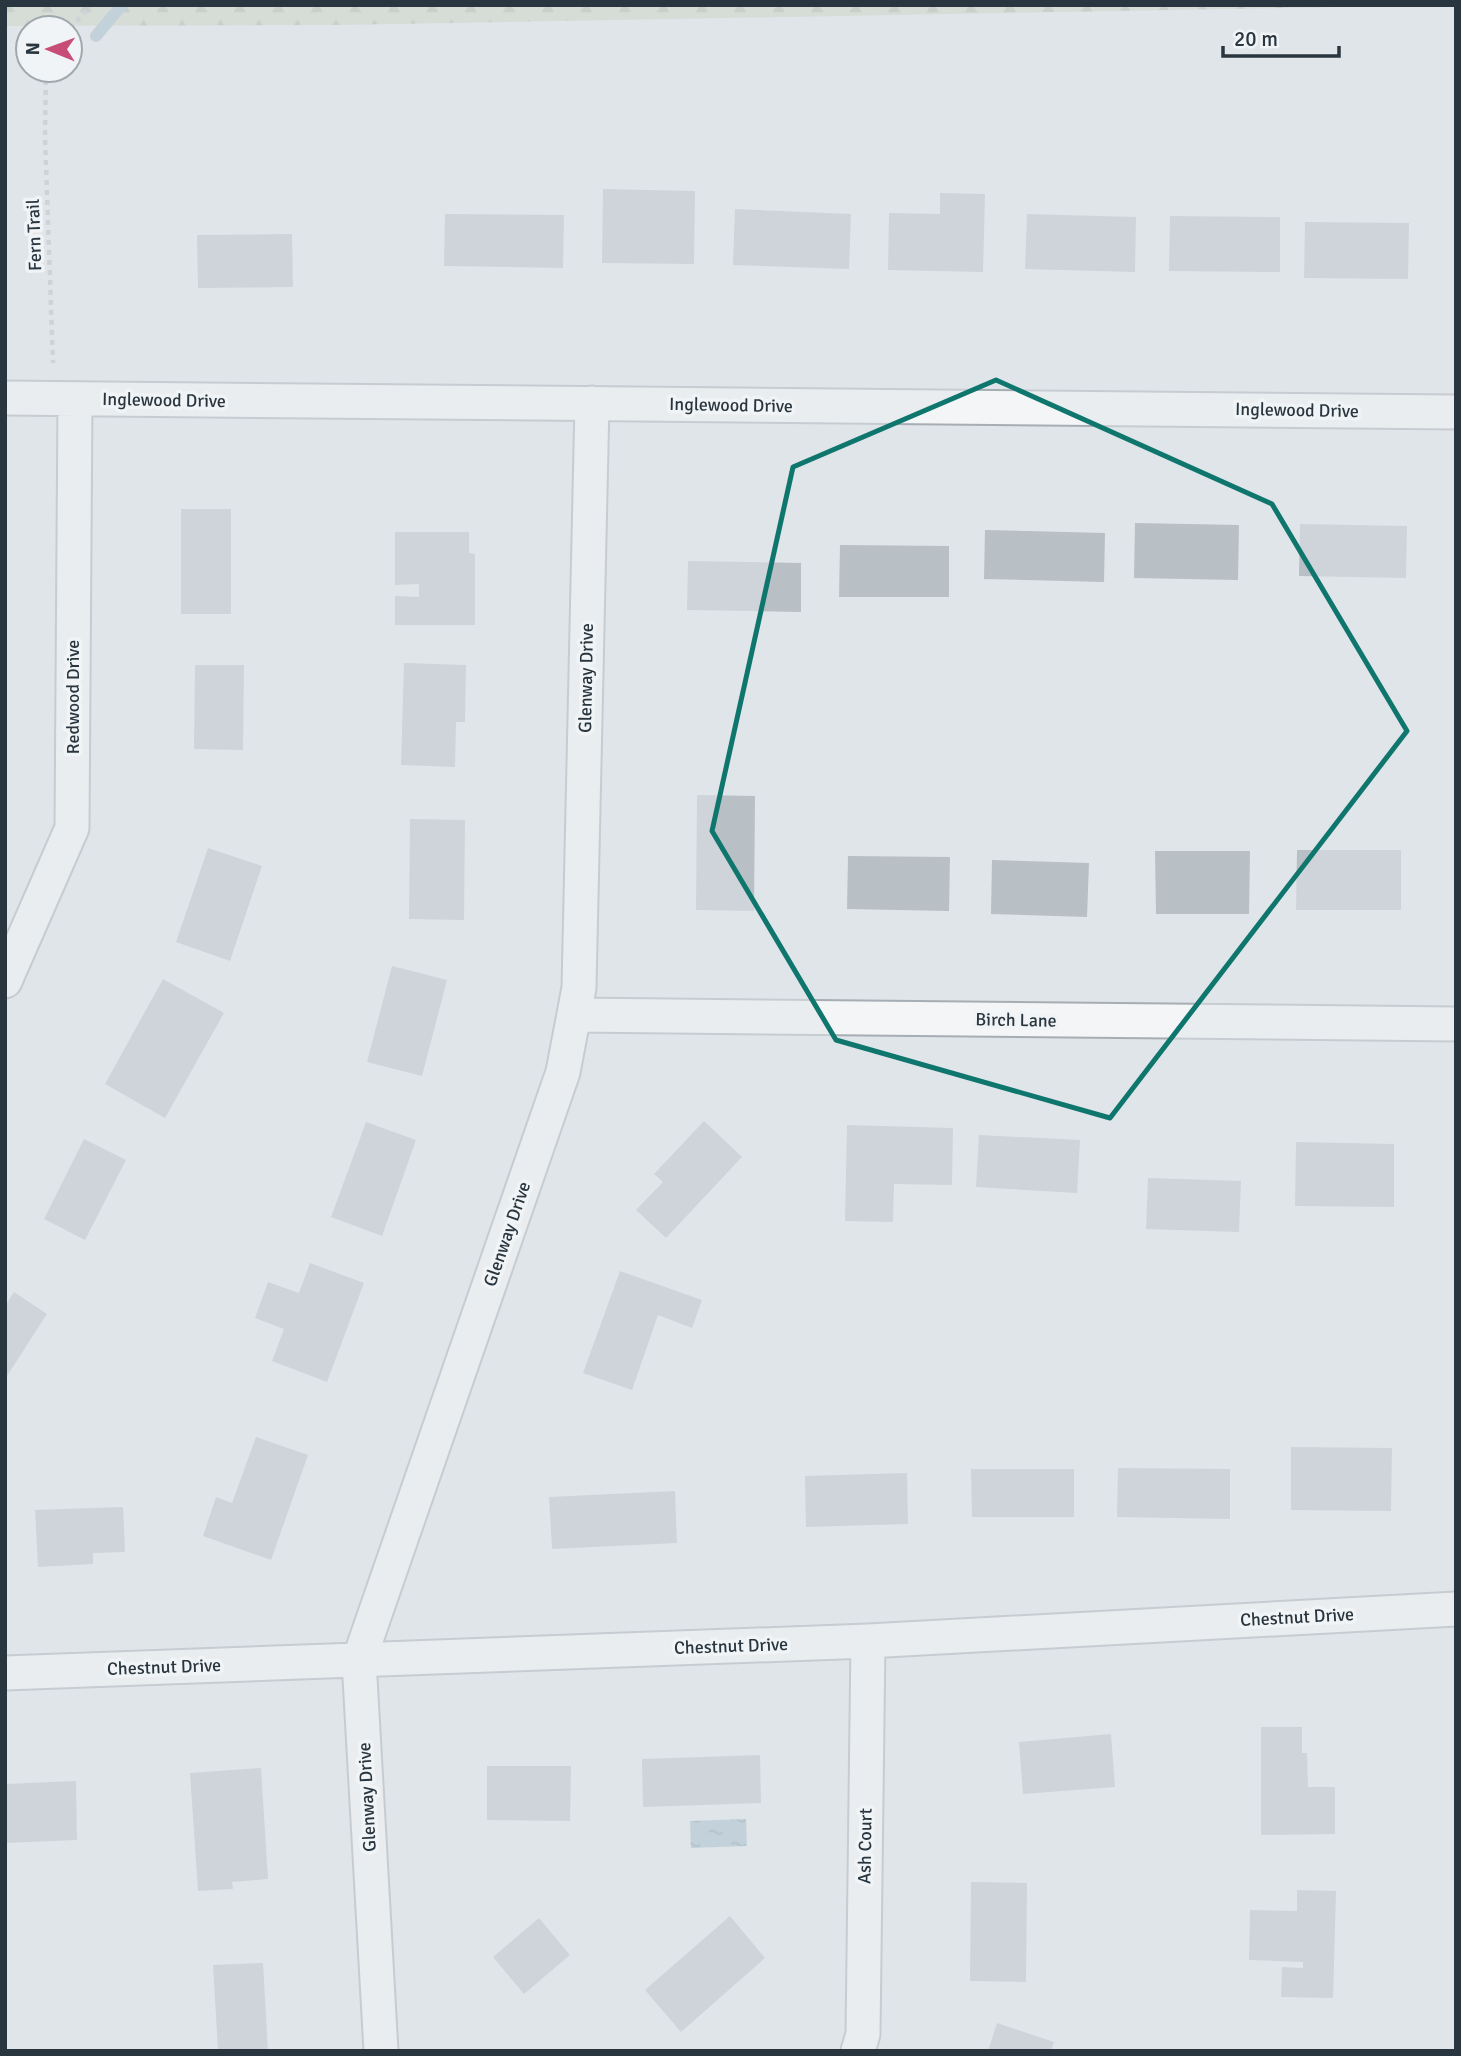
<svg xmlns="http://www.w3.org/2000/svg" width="1461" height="2056" viewBox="0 0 1461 2056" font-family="Signika,sans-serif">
<defs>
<pattern id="forest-firs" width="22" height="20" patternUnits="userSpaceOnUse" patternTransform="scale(1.75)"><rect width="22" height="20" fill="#c9d2c2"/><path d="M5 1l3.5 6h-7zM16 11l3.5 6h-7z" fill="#adb5a8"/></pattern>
<pattern id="water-ripples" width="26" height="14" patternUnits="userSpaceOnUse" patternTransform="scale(1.75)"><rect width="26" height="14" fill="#9db9c7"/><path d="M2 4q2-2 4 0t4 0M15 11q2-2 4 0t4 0" fill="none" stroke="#8097a3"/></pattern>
</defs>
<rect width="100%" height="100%" fill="#e0e5e9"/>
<!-- forest -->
<path fill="url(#forest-firs)" d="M5,5H1455L338,25L5,26Z"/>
<!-- water -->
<path fill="url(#water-ripples)" d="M746,1819L747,1846L691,1848L690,1821Z"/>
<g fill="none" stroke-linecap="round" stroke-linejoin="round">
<!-- stream -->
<path stroke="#9db9c7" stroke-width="12" d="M96,36L122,5"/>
</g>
<!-- building -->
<path fill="#b8bfc5" d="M603,189L695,191L694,264L602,263Z
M940,193L985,194L983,272L888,270L889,213L940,214Z
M735,209L851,214L849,269L733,265Z
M445,214L564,215L563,268L444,266Z
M1027,214L1136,217L1135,272L1025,269Z
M1170,216L1280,217V272L1169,271Z
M1305,222L1409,223L1408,279L1304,278Z
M292,234L293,287L198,288L197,235Z
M181,509H231V614H181Z
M1135,523L1239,525L1238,580L1134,578Z
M1300,524L1407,526L1406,578L1299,576Z
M985,530L1105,533L1104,582L984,579Z
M395,532H469V553L475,554V625H395V596L419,597V584L395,585Z
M840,545L949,546V597H839Z
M688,561L801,563V612L687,610Z
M404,663L466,665L465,722H456L455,767L401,765Z
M195,665H244L243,750L194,749Z
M697,795L755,796L754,911L696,910Z
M410,819L465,820L464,920L409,919Z
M208,848L262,866L230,961L176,942Z
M1297,850H1401V910H1296Z
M1155,851H1250L1249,914H1156Z
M848,856L950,857L949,911L847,909Z
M992,860L1089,863L1087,917L991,914Z
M392,966L447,980L422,1076L367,1062Z
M163,979L224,1013L165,1118L105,1084Z
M704,1121L742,1157L666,1238L636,1210L663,1182L654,1174Z
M366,1122L416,1140L382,1236L331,1217Z
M847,1125L953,1128L952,1185L894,1184L893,1222L845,1221Z
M979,1135L1080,1140L1077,1193L976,1187Z
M84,1139L126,1160L85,1240L44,1219Z
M1296,1142L1394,1144V1207L1295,1206Z
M1148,1178L1241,1181L1239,1232L1146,1229Z
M310,1263L364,1283L327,1382L272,1361L284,1329L255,1318L268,1282L299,1293Z
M620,1271L702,1300L692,1328L658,1315L632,1390L583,1373Z
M14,1292L47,1314L5,1379V1306Z
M256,1437L308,1455L271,1560L203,1536L216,1497L232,1503Z
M1291,1447L1392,1448L1391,1511L1291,1510Z
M1118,1468L1230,1469V1519L1117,1517Z
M971,1469H1074V1517H972Z
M907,1473L908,1524L806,1527L805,1476Z
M675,1491L677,1543L552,1549L549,1497Z
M123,1507L125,1552L93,1553V1564L38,1567L35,1510Z
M1261,1727H1302V1753H1307L1308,1787H1335V1834L1261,1835Z
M1111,1734L1115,1787L1023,1794L1019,1742Z
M760,1755L761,1803L643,1807L642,1759Z
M487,1766H571L570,1821L487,1820Z
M261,1768L268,1879L232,1882L233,1889L198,1891L190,1773Z
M76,1781L77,1840L5,1843V1784Z
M971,1882L1027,1883L1026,1982L970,1981Z
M1297,1890L1336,1891L1333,1998L1281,1997L1282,1967L1303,1968V1962L1249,1960L1250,1910L1297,1911Z
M730,1916L765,1958L681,2032L645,1990Z
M539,1918L570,1955L524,1994L493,1957Z
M263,1963L268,2051H218L213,1965Z
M997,2023L1054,2042L1051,2051H988Z"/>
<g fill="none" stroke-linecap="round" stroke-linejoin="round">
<!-- minor casing -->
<g stroke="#a6adb3" stroke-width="37">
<path id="minor" d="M5,398L1456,412
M5,981L72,828L75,399
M575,1015L1456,1024
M5,1673L868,1641L1456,1609
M381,2051L359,1660L563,1072L579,988L592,403
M858,2051L863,2034L868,1641"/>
</g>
<!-- path -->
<path stroke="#b7bcc0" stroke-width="4.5" stroke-dasharray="5 5" stroke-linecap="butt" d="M70,29L91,5
M46,70L45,137L53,363"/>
<!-- minor -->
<use href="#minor" stroke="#f3f5f7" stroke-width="33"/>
</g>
<!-- marked area -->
<path d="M0 0H1461V2056H0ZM996,380L1272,504L1407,731L1110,1118L836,1040L712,831L793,467Z" fill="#e0e5e9" fill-opacity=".55" fill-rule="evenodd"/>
<path fill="none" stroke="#0f766e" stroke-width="5" stroke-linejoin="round" d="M996,380L1272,504L1407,731L1110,1118L836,1040L712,831L793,467Z"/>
<g text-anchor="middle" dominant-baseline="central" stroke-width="7" stroke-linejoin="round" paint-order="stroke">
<!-- street labels -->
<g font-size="18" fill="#2a363f" stroke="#f0f4f6">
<text transform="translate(34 235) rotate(-92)">Fern Trail</text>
<text transform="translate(164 400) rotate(1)">Inglewood Drive</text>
<text transform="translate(731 405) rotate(1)">Inglewood Drive</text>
<text transform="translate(1297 410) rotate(1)">Inglewood Drive</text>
<text transform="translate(586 678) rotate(-89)">Glenway Drive</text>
<text transform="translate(73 697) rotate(-90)">Redwood Drive</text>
<text transform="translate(1016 1020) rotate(1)">Birch Lane</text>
<text transform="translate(507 1234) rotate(-71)">Glenway Drive</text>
<text transform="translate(1297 1617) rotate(-3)">Chestnut Drive</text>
<text transform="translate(731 1646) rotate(-2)">Chestnut Drive</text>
<text transform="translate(164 1667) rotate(-2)">Chestnut Drive</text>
<text transform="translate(367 1797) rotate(-93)">Glenway Drive</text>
<text transform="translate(865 1846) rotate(-89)">Ash Court</text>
</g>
</g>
<!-- border -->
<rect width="1461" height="2056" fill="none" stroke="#2a363f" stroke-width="14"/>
<!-- north arrow -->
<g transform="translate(49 49) rotate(271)"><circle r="33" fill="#f0f4f6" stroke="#a1a8ad" stroke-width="2"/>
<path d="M0-5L12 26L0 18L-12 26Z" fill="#c74c76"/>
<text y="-10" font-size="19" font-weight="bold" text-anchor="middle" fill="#2a363f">N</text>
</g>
<!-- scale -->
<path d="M1223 46v10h116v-10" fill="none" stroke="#2a363f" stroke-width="3.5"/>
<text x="1234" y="46" font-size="21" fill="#2a363f" stroke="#f0f4f6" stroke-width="5" paint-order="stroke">20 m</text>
</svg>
